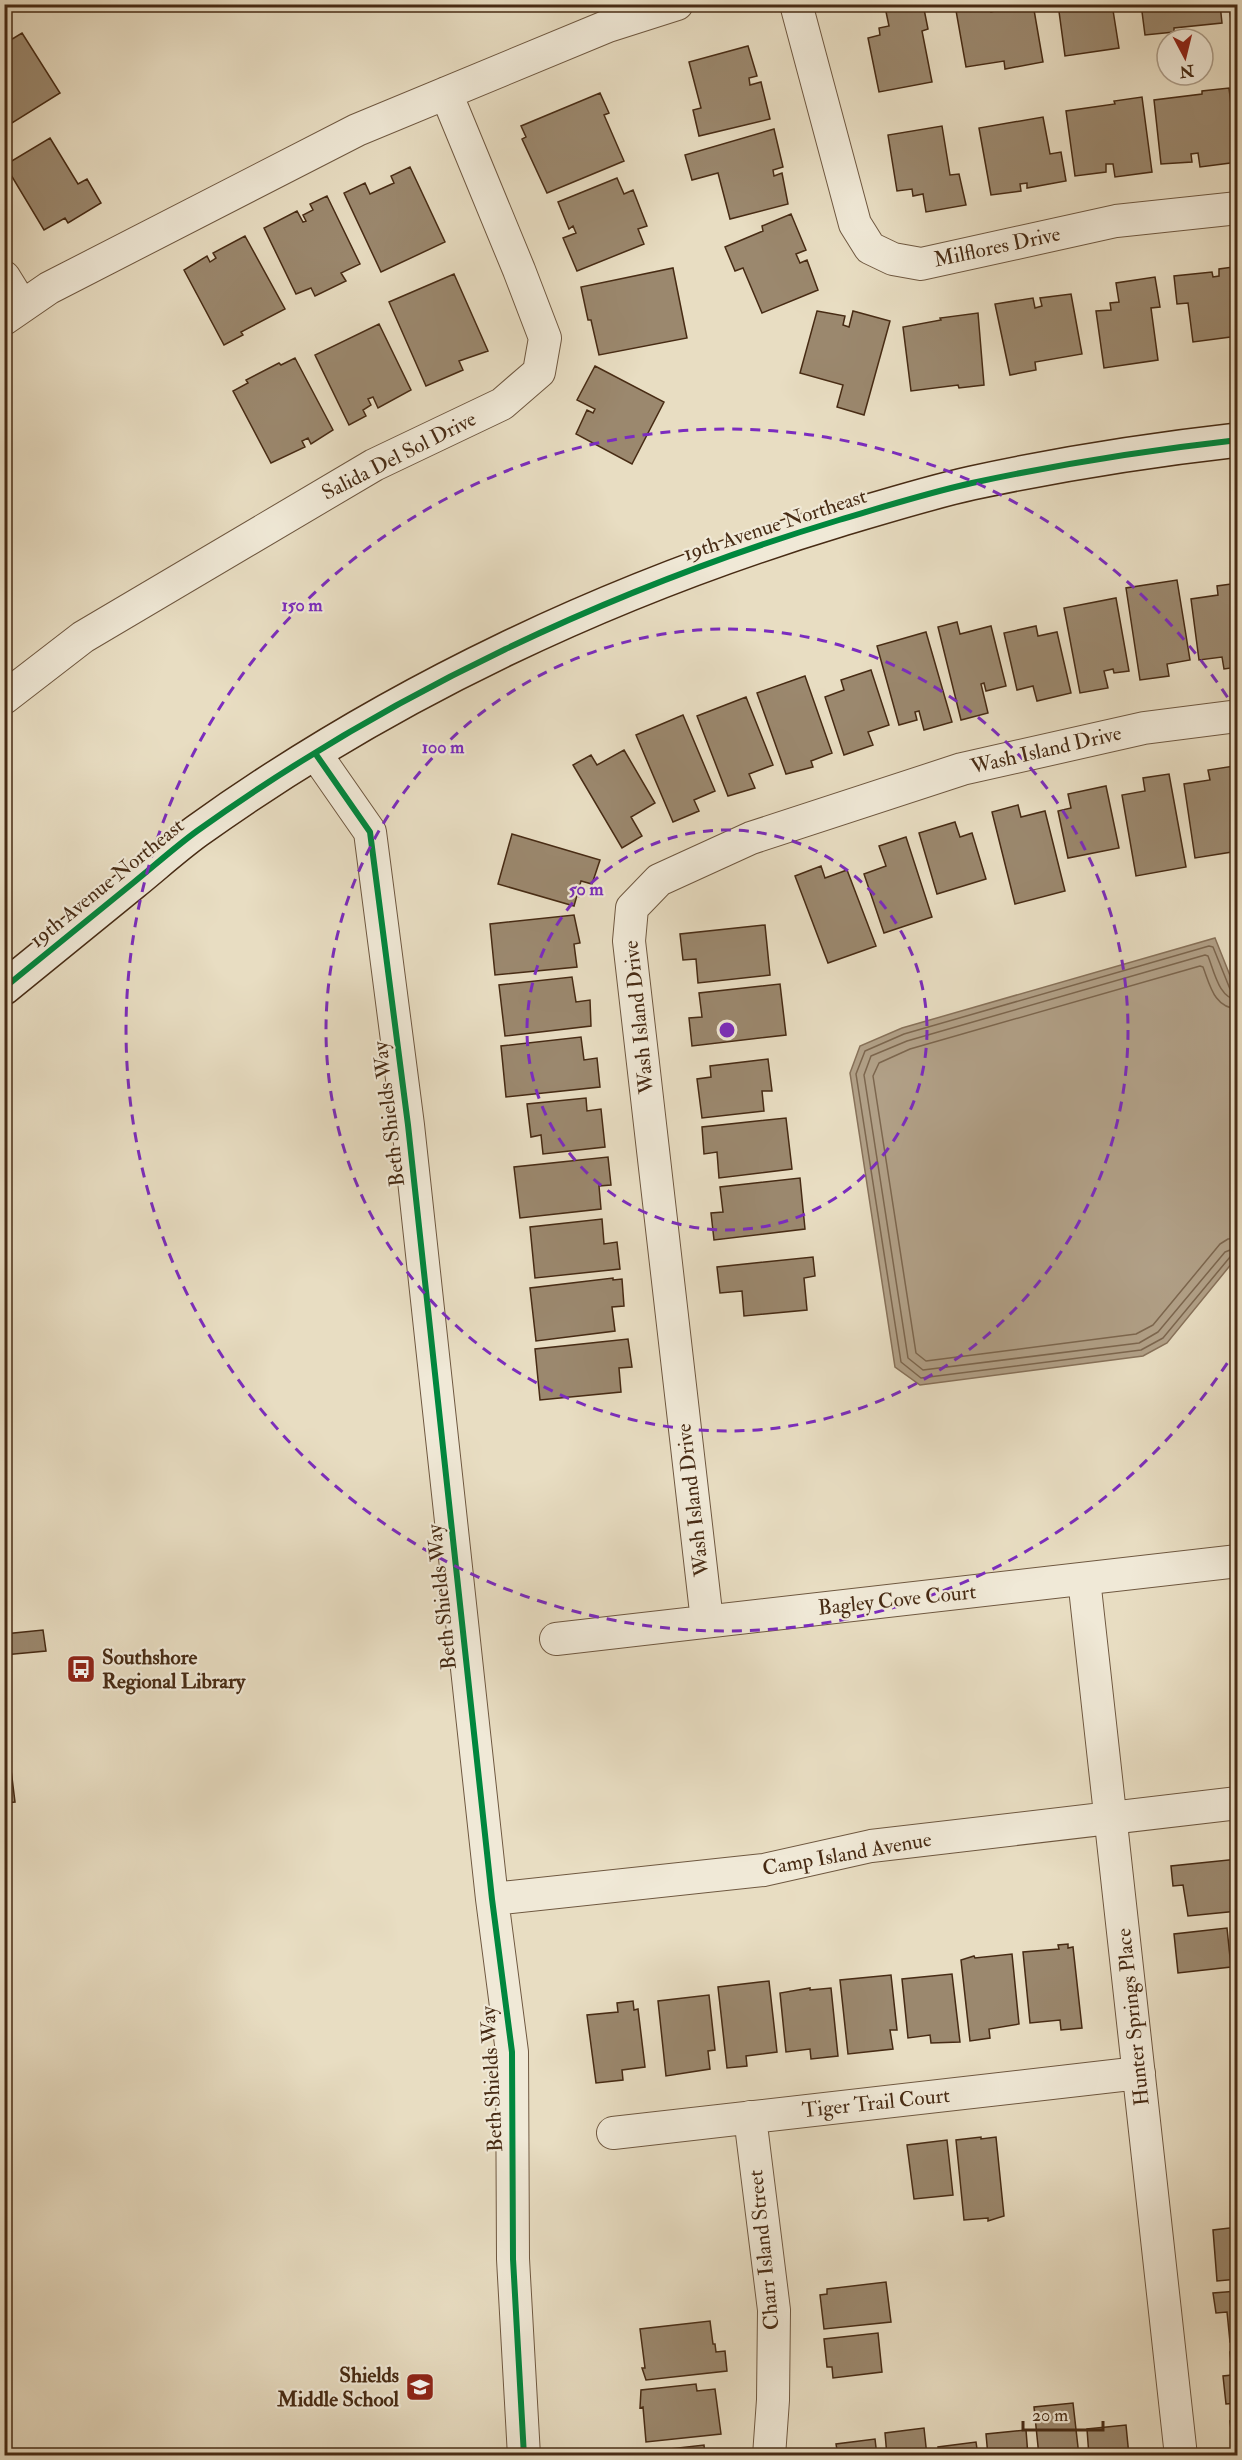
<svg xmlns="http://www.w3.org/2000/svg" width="1242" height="2460" viewBox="0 0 1242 2460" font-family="'IM FELL Double Pica',serif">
<rect width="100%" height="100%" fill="#e8ddc2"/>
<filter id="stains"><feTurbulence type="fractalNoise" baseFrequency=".00333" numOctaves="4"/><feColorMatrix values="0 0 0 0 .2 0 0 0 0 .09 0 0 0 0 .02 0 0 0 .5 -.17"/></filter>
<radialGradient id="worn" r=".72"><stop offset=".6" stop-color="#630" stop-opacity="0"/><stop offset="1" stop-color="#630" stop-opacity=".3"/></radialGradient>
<!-- water -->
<path fill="#b1a087" stroke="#877159" stroke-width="1.5" d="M1215,938L1237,993V1257L1167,1343L1143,1356L920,1385L895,1367L850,1073L860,1046L902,1028Z"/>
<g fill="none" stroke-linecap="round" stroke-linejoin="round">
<!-- shore -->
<path stroke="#7c664e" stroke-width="1.5" d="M1238,992L1230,989L1213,947L1209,946L904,1034L865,1051L856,1074L901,1362L921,1378L1141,1350L1163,1338L1230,1257L1238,1254
M1238,1000C1219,999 1214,971 1208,956L1205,955L907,1041L871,1056L864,1075L908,1358L923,1370L1139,1343L1158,1332L1225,1252L1238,1247
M1238,1009C1214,1008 1210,985 1203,967L1200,966L910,1049L879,1063L873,1076L916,1353L926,1361L1136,1334L1153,1325L1220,1244L1228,1239L1238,1238"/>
</g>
<!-- building -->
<path fill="#9b886e" stroke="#472b14" stroke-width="1.5" d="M898,4H923L928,29L922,31L932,82L879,92L868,38L880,35L879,28L889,26L885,7Z
M977,4V9L990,7L991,12L995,11L994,4H1033L1043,62L1005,69L1004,61L966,67L955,5Z
M1058,4H1112L1119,48L1065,56Z
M1141,4H1220L1222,23L1174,28V32L1145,35Z
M1229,4H1238V20L1231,21Z
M22,33L60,93L4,128V44Z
M748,46L757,76L749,78L750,85L761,82L770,119L699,136L693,110L701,108L689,62Z
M1229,88L1238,162L1200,167L1198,153L1191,154L1192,162L1161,164L1154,100L1202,94V91Z
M600,93L609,113L604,115L624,161L547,193L522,139L526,137L521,126Z
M1142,97L1152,172L1115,177L1113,164H1106V172L1075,176L1066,111L1115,104L1114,101Z
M1043,117L1050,154L1061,152L1066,181L1027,188V183L1020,184L1021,191L991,195L979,128Z
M942,126L950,175L959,174L966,205L926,212L923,194L913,196L912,189L897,191L888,135Z
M774,129L783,167L773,170L774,176L782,173L788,204L730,219L718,173L692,180L685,155Z
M50,138L78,184L87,179L101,203L68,223L65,218L44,230L5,165Z
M410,167L445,242L381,272L344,193L365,183L370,194L394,183L391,176Z
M617,178L624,194L633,190L647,226L638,229L644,244L577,271L563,238L576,233L573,226L569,229L558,202Z
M327,196L360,264L341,273L346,281L315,296L311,288L296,294L264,228L297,211L303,222L306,221L303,215L313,210L310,204Z
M791,214L806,250L796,254L800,263L807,260L818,290L762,313L743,268L735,271L725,247L763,231L762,226Z
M245,236L285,309L241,332L243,335L224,345L184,270L207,256L210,262L216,258L213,253Z
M1233,267L1234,270H1238V336L1193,342L1188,303L1177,304L1174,276L1212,272L1213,277L1219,276V269Z
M673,268L687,338L599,355L591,320H588L581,287Z
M454,274L488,351L459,361L463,370L426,386L389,302Z
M1155,277L1160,307L1151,308L1158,360L1104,368L1096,311L1111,310L1110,303L1119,302L1116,283Z
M1071,294L1082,354L1035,362L1036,370L1010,375L995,304L1033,298L1035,308L1042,306L1040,298Z
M817,311L845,316L843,325L849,327L853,311L890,321L864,415L837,407L843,385L800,373Z
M978,313L984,385L959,388L958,385L911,391L903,327L941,320L940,318Z
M379,324L411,390L378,408L373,397L368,399L371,405L363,410L366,416L349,425L315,355Z
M295,358L333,430L311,444L308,438L302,441L305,447L271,463L233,391L248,383L246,380L279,363L281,365Z
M595,366L664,402L632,464L576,434L587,410L593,413L595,409L577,400Z
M1177,580L1190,660L1167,664L1169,676L1140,680L1126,588Z
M1238,583V667L1224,669L1222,657L1199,660L1191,599L1218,595L1217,586Z
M1116,598L1129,671L1114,673L1113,669L1104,671L1108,688L1080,693L1064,608Z
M957,622L960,634L991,626L1006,686L986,691L984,683L981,684L988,713L961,720L938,627Z
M1036,626L1038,636L1057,632L1071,693L1037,701L1033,686L1017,690L1004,633Z
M926,632L952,722L924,730L919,711L915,712L917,720L899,725L877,646Z
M871,670L889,725L868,732L873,745L844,755L825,697L844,690L841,680Z
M805,676L832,753L811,761L813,767L786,774L757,693Z
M746,697L773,765L749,774L755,788L728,796L697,716Z
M683,715L715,791L694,800L699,811L673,822L636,735Z
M624,750L655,803L631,817L642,836L622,848L573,765L591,755L597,765Z
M1234,766L1238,790V851L1195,858L1184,784L1210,780L1208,770Z
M1169,774L1186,867L1136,876L1122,795L1145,791L1143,778Z
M1106,786L1119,848L1068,858L1058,811L1071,808L1068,794Z
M1018,805L1021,817L1045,811L1065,891L1015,904L992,812Z
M955,822L960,837L972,833L986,879L937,894L919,833Z
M512,834L600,860L592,884L581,881L574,906L498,884Z
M906,837L932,917L884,933L864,874L886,866L879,846Z
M821,866L825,878L847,870L876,946L828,963L795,876Z
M574,915L580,943L574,944L577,967L495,975L490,924Z
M765,925L770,975L698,983L696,959L683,960L680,934Z
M572,977L576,1002L590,1000L591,1026L505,1036L499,985Z
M780,984L786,1035L692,1046L689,1018L702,1017L699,993Z
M581,1037L584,1060L597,1058L600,1087L506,1097L501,1046Z
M768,1059L772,1091H762L764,1111L702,1118L697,1079L711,1077L710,1066Z
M586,1098L587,1111L601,1109L605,1147L543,1154L541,1135L531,1137L527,1104Z
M786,1118L792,1169L719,1178L717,1152L704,1154L702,1127Z
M608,1157L611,1185L599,1186L601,1209L520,1218L514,1167Z
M800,1178L805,1229L714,1240L711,1213L723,1212L720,1187Z
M602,1219L604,1244L617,1242L620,1269L535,1278L530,1227Z
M813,1257L815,1276L804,1278L807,1310L744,1316L742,1291L720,1293L717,1267Z
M613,1278V1280L622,1279L624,1306L612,1307L615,1331L536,1341L530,1288Z
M628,1339L632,1367L619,1368L621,1392L540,1400L535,1349Z
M43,1630L46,1651L4,1655V1634Z
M4,1713L15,1802L4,1803Z
M1238,1859V1911L1188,1916L1183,1885L1173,1886L1171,1866Z
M1227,1928L1231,1967L1178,1973L1174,1934Z
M1068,1944V1948L1073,1947L1082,2028L1061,2030L1060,2020L1030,2023L1023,1952L1059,1949L1058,1945Z
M1012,1954L1019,2024L989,2029L990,2038L970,2041L961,1960L974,1956L975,1958Z
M952,1974L960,2042L931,2043L930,2035L908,2038L902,1979Z
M891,1975L897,2030H890L893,2049L848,2054L840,1980Z
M769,1981L777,2052L746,2056L747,2066L727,2068L718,1987Z
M810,1988V1990L831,1988L838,2056L811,2059L810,2049L786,2052L780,1993Z
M709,1995L715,2050L708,2051L710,2069L666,2076L658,2001Z
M633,2001L634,2010L638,2009L645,2067L622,2070L623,2080L596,2083L587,2015L618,2012L617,2003Z
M981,2137V2139L996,2137L1004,2216L988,2221V2218L964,2220L956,2140Z
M947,2140L953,2195L914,2199L907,2145Z
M1238,2227V2279L1217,2281L1213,2230Z
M886,2282L891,2322L824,2329L820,2295L827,2294V2289Z
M1238,2291V2341L1230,2342L1227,2312L1216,2313L1213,2293Z
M710,2321L713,2344H715L716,2352L725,2351L727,2371L646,2380L642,2368H645L640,2329Z
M878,2333L882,2372L833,2378L832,2367H827L824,2339Z
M1238,2351V2403L1226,2404L1223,2376L1232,2375L1230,2352Z
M696,2384L697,2391L715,2389L721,2434L646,2442L643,2407L640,2408L641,2390Z
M1073,2403L1079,2456H1039L1034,2407Z
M1238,2420V2456H1234L1230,2421Z
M1126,2425L1129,2456H1089L1087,2429Z
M924,2428L927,2456H887L885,2433Z
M1026,2430L1028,2456H988L986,2434Z
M875,2439L877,2456H838L836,2444Z
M976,2442L978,2456H939L938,2447Z
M704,2445L705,2456H635V2453Z"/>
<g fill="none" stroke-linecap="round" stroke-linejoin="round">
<!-- street casing -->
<g stroke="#6f5840" stroke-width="34">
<path id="street" d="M796,4L855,224L870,248L893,259L921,264L1116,221L1238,208
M4,277L22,306
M4,319L49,288L357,130L608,26L677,4
M4,698L83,637L374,465L502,404L539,372L545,338L519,270L446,93
M315,753L370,832L408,1125L492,1899L512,2052L513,2259L524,2456
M1084,1579L1181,2456
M707,1621L629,941L632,908L659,880L751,838L962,769L1144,728L1238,716
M556,1639L1238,1561
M492,1899L764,1870L871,1846L1238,1803
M750,2117L774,2310L773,2400L769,2456
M613,2133L1139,2073"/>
</g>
<!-- secondary casing -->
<g stroke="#472b14" stroke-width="36">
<path id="secondary" d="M4,988C47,953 90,918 133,883C154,866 175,847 197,831C391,692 611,589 839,520C883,507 927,493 972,483C1060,464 1149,450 1238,440"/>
</g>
<!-- street -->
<use href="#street" stroke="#f0e9d7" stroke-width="32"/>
<!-- secondary -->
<use href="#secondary" stroke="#f0e9d7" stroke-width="33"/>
<!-- cycleway casing -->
<g stroke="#f0e9d7" stroke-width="10">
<path id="cycleway" d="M315,753L370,832L408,1125L492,1899L512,2052L513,2259L524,2456
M4,988C47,953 90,918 133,883C154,866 175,847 197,831C391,692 611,589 839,520C883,507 927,493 972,483C1060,464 1149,450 1238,440"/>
</g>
<!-- cycleway -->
<use href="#cycleway" stroke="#00873e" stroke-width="6"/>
</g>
<!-- distance rings -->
<g fill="none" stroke="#7b2cbf" stroke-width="3" stroke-dasharray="10 8">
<circle cx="727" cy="1030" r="200"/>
<circle cx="727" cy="1030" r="401"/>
<path d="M1237 1348A601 601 0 1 1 1237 712"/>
</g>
<!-- icons -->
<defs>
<g id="bus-square" transform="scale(1.5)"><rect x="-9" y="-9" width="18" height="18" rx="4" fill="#8f2418" stroke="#f0e9d7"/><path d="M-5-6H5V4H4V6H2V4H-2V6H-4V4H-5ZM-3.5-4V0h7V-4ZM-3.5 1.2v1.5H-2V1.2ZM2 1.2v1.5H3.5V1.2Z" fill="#fff"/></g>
<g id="school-square" transform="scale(1.5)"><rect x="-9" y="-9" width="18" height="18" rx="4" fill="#8f2418" stroke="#f0e9d7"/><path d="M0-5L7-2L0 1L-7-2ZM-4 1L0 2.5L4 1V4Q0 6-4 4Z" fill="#fff"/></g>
</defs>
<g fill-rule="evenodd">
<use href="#bus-square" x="81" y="1669"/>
<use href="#school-square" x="420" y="2387"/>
</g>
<g text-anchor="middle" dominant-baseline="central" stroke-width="4.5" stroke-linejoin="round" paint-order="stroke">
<!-- street labels -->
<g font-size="21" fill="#472b14" stroke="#f0e9d7">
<text transform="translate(997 247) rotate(-12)">Milflores Drive</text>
<text transform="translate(399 456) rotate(-27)">Salida Del Sol Drive</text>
<text transform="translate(775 525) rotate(-18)">19th Avenue Northeast</text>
<text transform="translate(1046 750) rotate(-13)">Wash Island Drive</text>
<text transform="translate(107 883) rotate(-39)">19th Avenue Northeast</text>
<text transform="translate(639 1017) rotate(-96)">Wash Island Drive</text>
<text transform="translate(389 1114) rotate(-97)">Beth Shields Way</text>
<text transform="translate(693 1500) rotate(-97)">Wash Island Drive</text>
<text transform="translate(442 1597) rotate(-96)">Beth Shields Way</text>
<text transform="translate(897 1600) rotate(-6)">Bagley Cove Court</text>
<text transform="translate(847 1854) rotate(-10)">Camp Island Avenue</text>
<text transform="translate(1133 2017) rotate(-96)">Hunter Springs Place</text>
<text transform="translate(492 2079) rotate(-93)">Beth Shields Way</text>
<text transform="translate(876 2103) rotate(-6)">Tiger Trail Court</text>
<text transform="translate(764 2250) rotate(-96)">Charr Island Street</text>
</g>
<!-- poi labels -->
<g font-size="21" font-weight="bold" fill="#472b14" stroke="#f0e9d7" text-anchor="start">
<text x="102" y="1657">Southshore<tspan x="102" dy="24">Regional Library</tspan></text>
<text x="399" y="2375" text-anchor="end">Shields<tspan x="399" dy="24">Middle School</tspan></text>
</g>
</g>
<circle cx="727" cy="1030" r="9" fill="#7b2cbf" stroke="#f0e9d7" stroke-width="3"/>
<g font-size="18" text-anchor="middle" font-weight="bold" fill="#7b2cbf" stroke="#f0e9d7" stroke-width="4.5" stroke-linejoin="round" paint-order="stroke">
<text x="302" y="611">150 m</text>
<text x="443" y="753">100 m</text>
<text x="586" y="895">50 m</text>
</g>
<!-- margin -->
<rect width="1242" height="2460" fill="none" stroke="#e8ddc2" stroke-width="24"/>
<rect x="6" y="6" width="1230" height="2448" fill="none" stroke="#472b14" stroke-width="3"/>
<rect x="12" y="12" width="1218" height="2436" fill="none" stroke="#472b14" stroke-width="1.5"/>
<!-- north arrow -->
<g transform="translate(1185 57) rotate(173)"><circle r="28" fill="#f0e9d7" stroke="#ac9d89" stroke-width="1.5"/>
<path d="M0-4.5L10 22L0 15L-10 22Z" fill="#8f2418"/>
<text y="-9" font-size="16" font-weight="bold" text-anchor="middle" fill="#472b14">N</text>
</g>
<!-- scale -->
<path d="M1023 2421v9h80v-9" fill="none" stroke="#472b14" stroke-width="3"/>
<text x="1032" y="2421" font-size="18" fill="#472b14" stroke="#f0e9d7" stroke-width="4.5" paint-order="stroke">20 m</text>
<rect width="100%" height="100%" filter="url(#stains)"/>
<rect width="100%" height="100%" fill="url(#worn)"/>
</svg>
